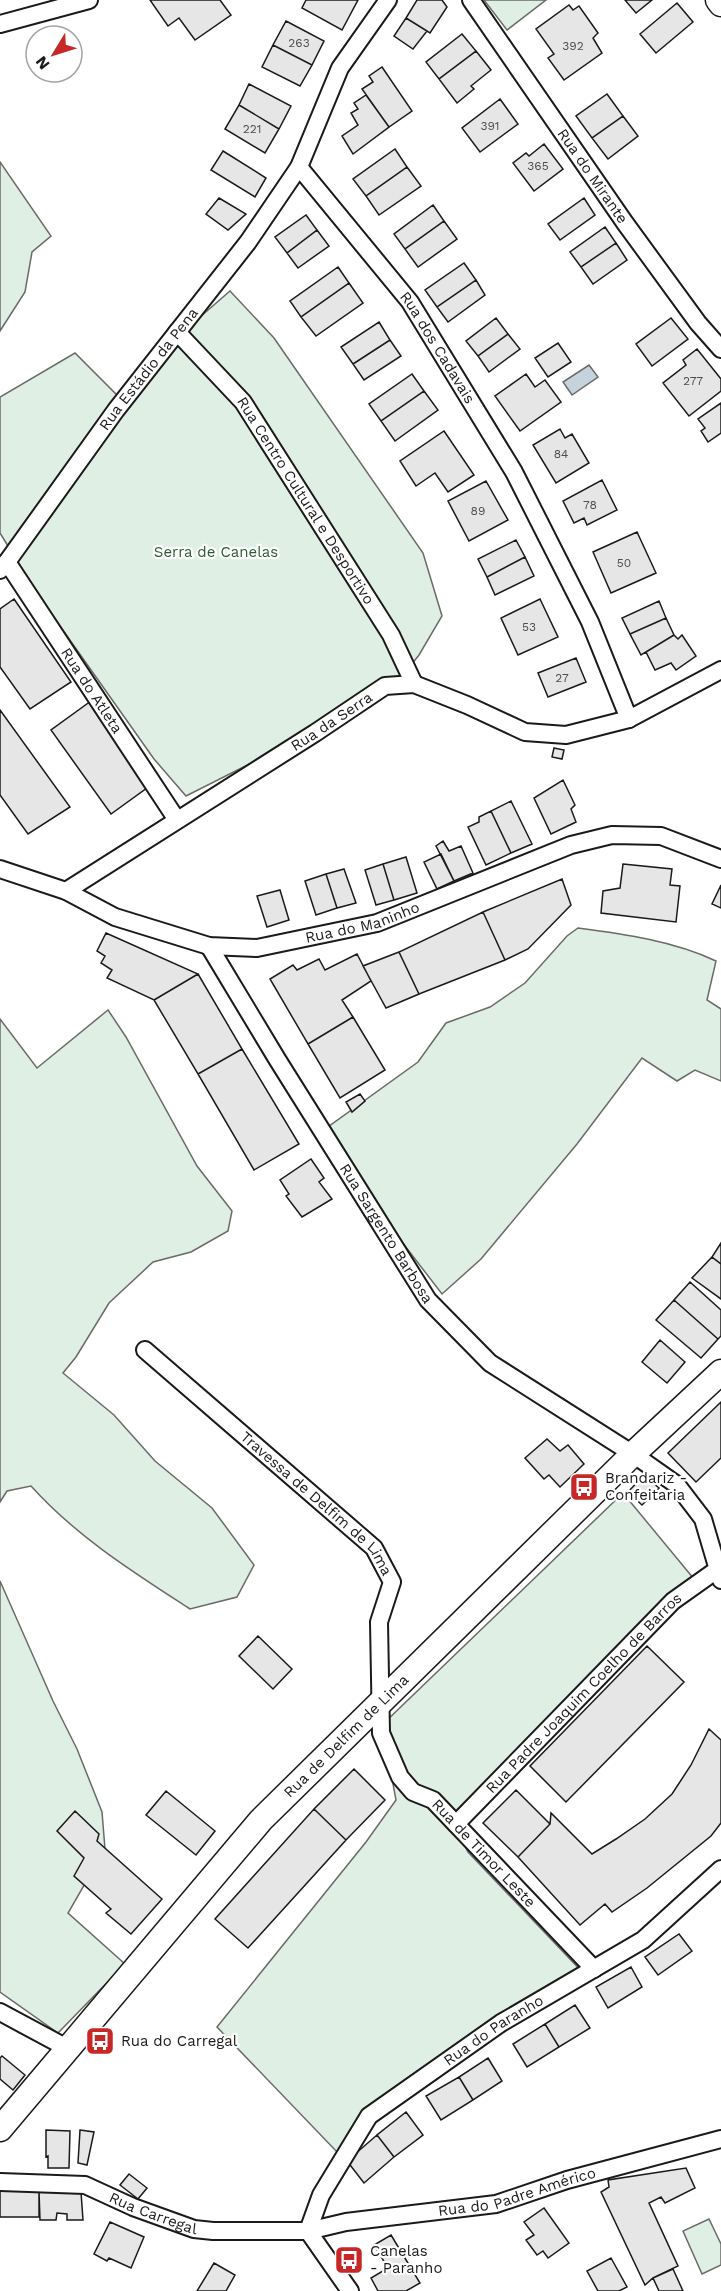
<svg xmlns="http://www.w3.org/2000/svg" width="721" height="2291" viewBox="0 0 721 2291" font-family="'Work Sans',sans-serif">
<rect width="100%" height="100%" fill="#fff"/>
<!-- green -->
<path fill="#e0efe3" stroke="#6a6a6a" stroke-width="1.5" d="M484,0H546L507,30Z
M0,162L51,236L32,252L25,292L0,331Z
M230,291L274,338L423,553L442,616L419,655L388,694L186,796L154,759L38,595L0,533V397L75,353L126,404L177,337Z
M578,928C624,934 674,941 716,961L707,1000L721,1009V1081L695,1070L677,1081L642,1058L577,1144L481,1259L442,1294L375,1207L321,1132L418,1062L446,1023L490,1007L525,983L567,936Z
M108,1010L126,1037L197,1166L232,1211L228,1231L191,1252L153,1262L109,1303L76,1357L63,1373L114,1415L155,1461L212,1508L254,1565L237,1597L190,1609C133,1572 77,1537 31,1486L7,1491L0,1502V1019L37,1068Z
M623,1493L694,1579L453,1822L468,1852L587,1977L410,2087L338,2153L217,2027L366,1842L396,1800L382,1725Z
M0,1581L53,1701L77,1749L102,1812L105,1849L68,1913L125,1964L58,2033L0,1992Z
M709,2219L721,2244V2265L702,2274L683,2231Z"/>
<!-- water -->
<path fill="#c6d2dc" stroke="#6a6a6a" stroke-width="1.5" d="M589,365L598,377L572,395L563,382Z"/>
<!-- building -->
<path fill="#e6e6e6" stroke="#1a1a1a" stroke-width="1.5" d="M150,0H220L231,15L195,40L179,18L168,26Z
M306,0H358L342,30L302,8Z
M417,0H442L447,7L430,33L406,18Z
M625,0H652L636,13Z
M677,3L693,22L656,53L640,34Z
M569,5L573,10L579,6L598,33L593,38L602,53L564,80L548,58L554,54L536,29Z
M406,18L427,31L413,49L394,36Z
M286,21L324,41L312,65L273,45Z
M462,34L476,51L439,79L426,62Z
M273,45L312,65L300,86L262,67Z
M476,51L491,70L471,86L474,89L457,103L439,79Z
M382,67L412,111L389,127L362,89L373,82L369,76Z
M249,84L291,106L279,129L239,105Z
M607,94L623,116L592,138L576,116Z
M366,95L389,127L353,154L342,136L358,125L351,113L358,109L354,103Z
M500,99L518,124L480,152L462,128Z
M239,105L279,129L265,153L225,129Z
M623,116L638,136L608,159L592,138Z
M544,144L563,169L534,191L513,163L526,153L529,156Z
M395,149L407,167L366,196L353,179Z
M223,151L266,178L255,197L211,170Z
M407,167L421,186L379,215L366,196Z
M219,198L246,214L228,230L206,214Z
M584,198L595,215L560,240L548,224Z
M433,205L444,221L405,249L394,234Z
M306,215L317,230L287,253L275,237Z
M444,221L457,239L418,267L405,249Z
M605,227L616,243L581,267L570,252Z
M317,230L329,246L298,268L287,253Z
M616,243L627,260L593,284L581,267Z
M464,263L476,280L437,307L425,290Z
M338,267L349,283L301,317L290,301Z
M476,280L485,295L448,322L437,307Z
M349,283L363,303L316,336L301,317Z
M496,318L508,334L478,356L466,341Z
M671,318L688,339L652,366L636,344Z
M379,322L390,340L353,364L341,347Z
M508,334L520,349L489,372L478,356Z
M390,340L401,356L364,380L353,364Z
M558,343L571,362L548,377L535,358Z
M697,349L721,379V391L689,416L663,383L686,365L683,360Z
M412,374L424,391L381,421L369,404Z
M526,374L535,387L545,380L561,402L520,431L495,396Z
M424,391L438,410L395,441L381,421Z
M721,403V433L708,442L701,431L705,428L698,419Z
M560,429L565,438L572,434L589,463L556,483L533,445Z
M444,431L474,475L448,492L435,473L416,486L400,461Z
M602,480L617,510L587,525L584,518L574,523L563,501Z
M486,481L508,520L469,541L448,501Z
M637,532L656,573L611,593L593,552Z
M516,540L525,557L487,577L478,559Z
M525,557L534,576L495,595L487,577Z
M14,599L71,682L30,709L0,667V609Z
M540,599L558,637L518,655L501,618Z
M659,601L666,618L630,634L622,618Z
M666,618L674,635L641,655L630,634Z
M674,635L678,639L682,635L696,656L676,670L671,663L655,670L646,652Z
M576,658L586,682L548,697L538,673Z
M91,701L151,785L111,814L51,730Z
M0,710L70,807L28,834L0,795Z
M554,748L564,750L562,759L552,757Z
M563,780L575,805L571,809L576,822L551,834L534,798Z
M511,801L532,844L511,853L491,811Z
M491,811L511,853L486,865L468,827L479,822V817Z
M443,841L449,851L461,846L473,873L454,881L436,846Z
M441,854L454,881L437,889L424,862Z
M406,857L417,893L394,900L383,864Z
M383,864L394,900L376,905L365,870Z
M623,864L672,869L670,885L680,886L676,922L601,913L603,891L620,888Z
M344,869L356,903L337,908L326,874Z
M326,874L337,908L316,915L305,881Z
M562,879L571,905L528,949L505,960L483,912Z
M721,885V908L712,904Z
M280,890L289,920L267,927L257,896Z
M483,912L505,960L419,994L399,952Z
M106,933L198,974L154,1000L107,978L112,970L101,963L105,956L97,951Z
M399,952L419,994L386,1008L363,966Z
M357,954L371,981L342,1000L353,1017L308,1044L270,979L293,965L297,970L319,959L325,970Z
M198,974L242,1049L198,1074L154,1000Z
M353,1017L385,1070L340,1098L308,1044Z
M242,1049L299,1144L254,1170L198,1074Z
M360,1094L365,1101L352,1112L346,1102Z
M311,1159L324,1178L319,1182L332,1199L302,1217L286,1196L289,1194L280,1180Z
M721,1243V1264L712,1257Z
M712,1257L721,1264V1299L692,1278Z
M690,1282L721,1310V1336L718,1339L674,1300Z
M674,1300L718,1339L701,1358L656,1320Z
M660,1340L685,1362L667,1383L642,1362Z
M721,1402V1458L696,1482L668,1453Z
M547,1439L560,1451L568,1445L584,1464L560,1487L549,1475L544,1479L525,1458Z
M644,1475L659,1488L642,1505L628,1492Z
M258,1636L292,1669L273,1689L239,1656Z
M647,1646L684,1682L566,1802L530,1766Z
M709,1729L721,1740V1823L711,1836L647,1888L612,1912L605,1904L580,1925L518,1857L550,1824L551,1813L592,1854L616,1839L645,1819L672,1794L691,1765Z
M354,1769L385,1800L346,1840L314,1809Z
M516,1790L550,1824L518,1857L483,1823Z
M166,1791L215,1831L196,1855L146,1815Z
M314,1809L346,1840L248,1948L215,1919Z
M75,1811L99,1834L97,1841L162,1899L131,1934L106,1913L111,1909L74,1876L84,1858L57,1831Z
M679,1934L692,1951L658,1975L645,1957Z
M631,1967L642,1987L608,2008L596,1987Z
M575,2005L590,2028L559,2047L545,2024Z
M545,2024L559,2047L527,2067L513,2044Z
M2,2056L25,2075L13,2090L0,2079V2058Z
M488,2058L502,2081L473,2100L459,2077Z
M459,2077L473,2100L441,2120L426,2096Z
M406,2112L423,2135L394,2157L377,2135Z
M46,2130L70,2131L69,2168H48V2156L46,2157Z
M80,2130L94,2132L87,2165L78,2163Z
M377,2135L394,2157L364,2183L347,2161Z
M686,2168L695,2188L665,2203L661,2197L649,2203L678,2266L653,2278L645,2285L601,2192L609,2187L608,2180Z
M129,2174L147,2188L138,2199L120,2185Z
M0,2191H39V2217H0Z
M39,2191L81,2192L83,2220H67V2214L57,2213L56,2220H40Z
M544,2208L569,2243L548,2258L543,2251L537,2255L526,2240L534,2235L524,2222Z
M110,2222L144,2237L131,2268L109,2258L107,2261L94,2254Z
M391,2235L420,2283L406,2291H378L371,2278L388,2268L374,2245Z
M611,2258L627,2287L619,2291H598L587,2271Z
M214,2263L235,2275L226,2291H197Z
M673,2269L683,2291H659L653,2278Z"/>
<g fill="none" stroke-linecap="round" stroke-linejoin="round">
<!-- minor casing -->
<g stroke="#1a1a1a" stroke-width="20">
<g id="minor">
<path id="s1" d="M471,0L625,223L698,323L721,349"/>
<path d="M0,24L89,0"/>
<path id="s2" d="M299,167L410,302L514,472L590,622L629,719"/>
<path id="s3" d="M177,332L243,402L391,635L414,684"/>
<path id="s4" d="M7,562L177,820"/>
<path id="s5" d="M0,570L7,562L116,410L248,242L299,167L340,68L388,0"/>
<path id="s6" d="M0,869L66,891L115,917L209,946L257,948L377,923L571,845L612,835L661,836L721,859"/>
<path id="s7" d="M66,891L315,733L385,686L414,684L467,705L525,732L566,735L629,719L721,670"/>
<path id="s8" d="M209,946L277,1059L428,1300L490,1363L633,1454L677,1485L703,1519L721,1580"/>
<path id="s9" d="M145,1350L374,1548L392,1582L379,1622L381,1733L400,1777L413,1792L433,1800L594,1969"/>
<path id="s10" d="M456,1824L673,1601L718,1569"/>
<path d="M0,2012L67,2048"/>
<path id="s11" d="M0,2182L85,2185L133,2207L194,2229L213,2231H308L346,2222L496,2204L567,2180L721,2139"/>
<path id="s12" d="M308,2231L321,2195L369,2116L501,2023L643,1940L721,1869"/>
<path d="M308,2231L350,2291"/>
</g>
</g>
<!-- secondary casing -->
<g stroke="#1a1a1a" stroke-width="27">
<g id="secondary">
<path d="M718,0L721,4"/>
<path id="s13" d="M0,2129L261,1820L633,1454L721,1372"/>
</g>
</g>
<!-- minor -->
<use href="#minor" stroke="#fff" stroke-width="16"/>
<!-- secondary -->
<use href="#secondary" stroke="#fff" stroke-width="24"/>
</g>
<!-- icons -->
<defs>
<g id="bus-square" transform="scale(1.5)"><rect x="-9" y="-9" width="18" height="18" rx="4" fill="#c62828" stroke="#fff"/><path d="M-5-6H5V4H4V6H2V4H-2V6H-4V4H-5ZM-3.5-4V0h7V-4ZM-3.5 1.2v1.5H-2V1.2ZM2 1.2v1.5H3.5V1.2Z" fill="#fff"/></g>
</defs>
<g fill-rule="evenodd">
<use href="#bus-square" x="584" y="1487"/>
<use href="#bus-square" x="100" y="2041"/>
<use href="#bus-square" x="349" y="2260"/>
</g>
<g text-anchor="middle" dominant-baseline="central" stroke-width="4.5" stroke-linejoin="round" paint-order="stroke">
<!-- number labels -->
<g font-size="12" fill="#4d4d4d">
<text x="299" y="43">263</text>
<text x="573" y="46">392</text>
<text x="490" y="126">391</text>
<text x="252" y="129">221</text>
<text x="538" y="166">365</text>
<text x="693" y="381">277</text>
<text x="561" y="454">84</text>
<text x="590" y="505">78</text>
<text x="478" y="511">89</text>
<text x="624" y="563">50</text>
<text x="529" y="627">53</text>
<text x="562" y="678">27</text>
</g>
<!-- street labels -->
<g font-size="15" fill="#1a1a1a" stroke="#fff">
<text stroke="none"><textPath href="#s1" startOffset="214">Rua do Mirante</textPath></text>
<text stroke="none"><textPath href="#s2" startOffset="228">Rua dos Cadavais</textPath></text>
<text stroke="none"><textPath href="#s5" startOffset="250">Rua Estádio da Pena</textPath></text>
<text stroke="none"><textPath href="#s3" startOffset="213">Rua Centro Cultural e Desportivo</textPath></text>
<text stroke="none"><textPath href="#s4" startOffset="154">Rua do Atleta</textPath></text>
<text stroke="none"><textPath href="#s7" startOffset="315">Rua da Serra</textPath></text>
<text stroke="none"><textPath href="#s6" startOffset="380">Rua do Maninho</textPath></text>
<text stroke="none"><textPath href="#s8" startOffset="338">Rua Sargento Barbosa</textPath></text>
<text stroke="none"><textPath href="#s9" startOffset="231">Travessa de Delfim de Lima</textPath></text>
<text stroke="none"><textPath href="#s10" startOffset="183">Rua Padre Joaquim Coelho de Barros</textPath></text>
<text stroke="none"><textPath href="#s13" startOffset="524">Rua de Delfim de Lima</textPath></text>
<text stroke="none"><textPath href="#s9" startOffset="657">Rua de Timor Leste</textPath></text>
<text stroke="none"><textPath href="#s12" startOffset="282">Rua do Paranho</textPath></text>
<text stroke="none"><textPath href="#s11" startOffset="530">Rua do Padre Américo</textPath></text>
<text stroke="none"><textPath href="#s11" startOffset="159">Rua Carregal</textPath></text>
</g>
<!-- park labels -->
<g font-size="15" fill="#2b5a34" stroke="#fff">
<text x="216" y="552">Serra de Canelas</text>
</g>
<!-- poi labels -->
<g font-size="15" fill="#1a1a1a" stroke="#fff" text-anchor="start">
<text x="605" y="1478">Brandariz -<tspan x="605" dy="17">Confeitaria</tspan></text>
<text x="121" y="2041">Rua do Carregal</text>
<text x="370" y="2251">Canelas<tspan x="370" dy="17">- Paranho</tspan></text>
</g>
</g>
<!-- north arrow -->
<g transform="translate(54 54) rotate(232)"><circle r="28" fill="#ffffff" stroke="#a3a3a3" stroke-width="1.5"/>
<path d="M0-4.5L10 22L0 15L-10 22Z" fill="#c62828"/>
<text y="-9" font-size="16" font-weight="bold" text-anchor="middle" fill="#1a1a1a">N</text>
</g>
</svg>
